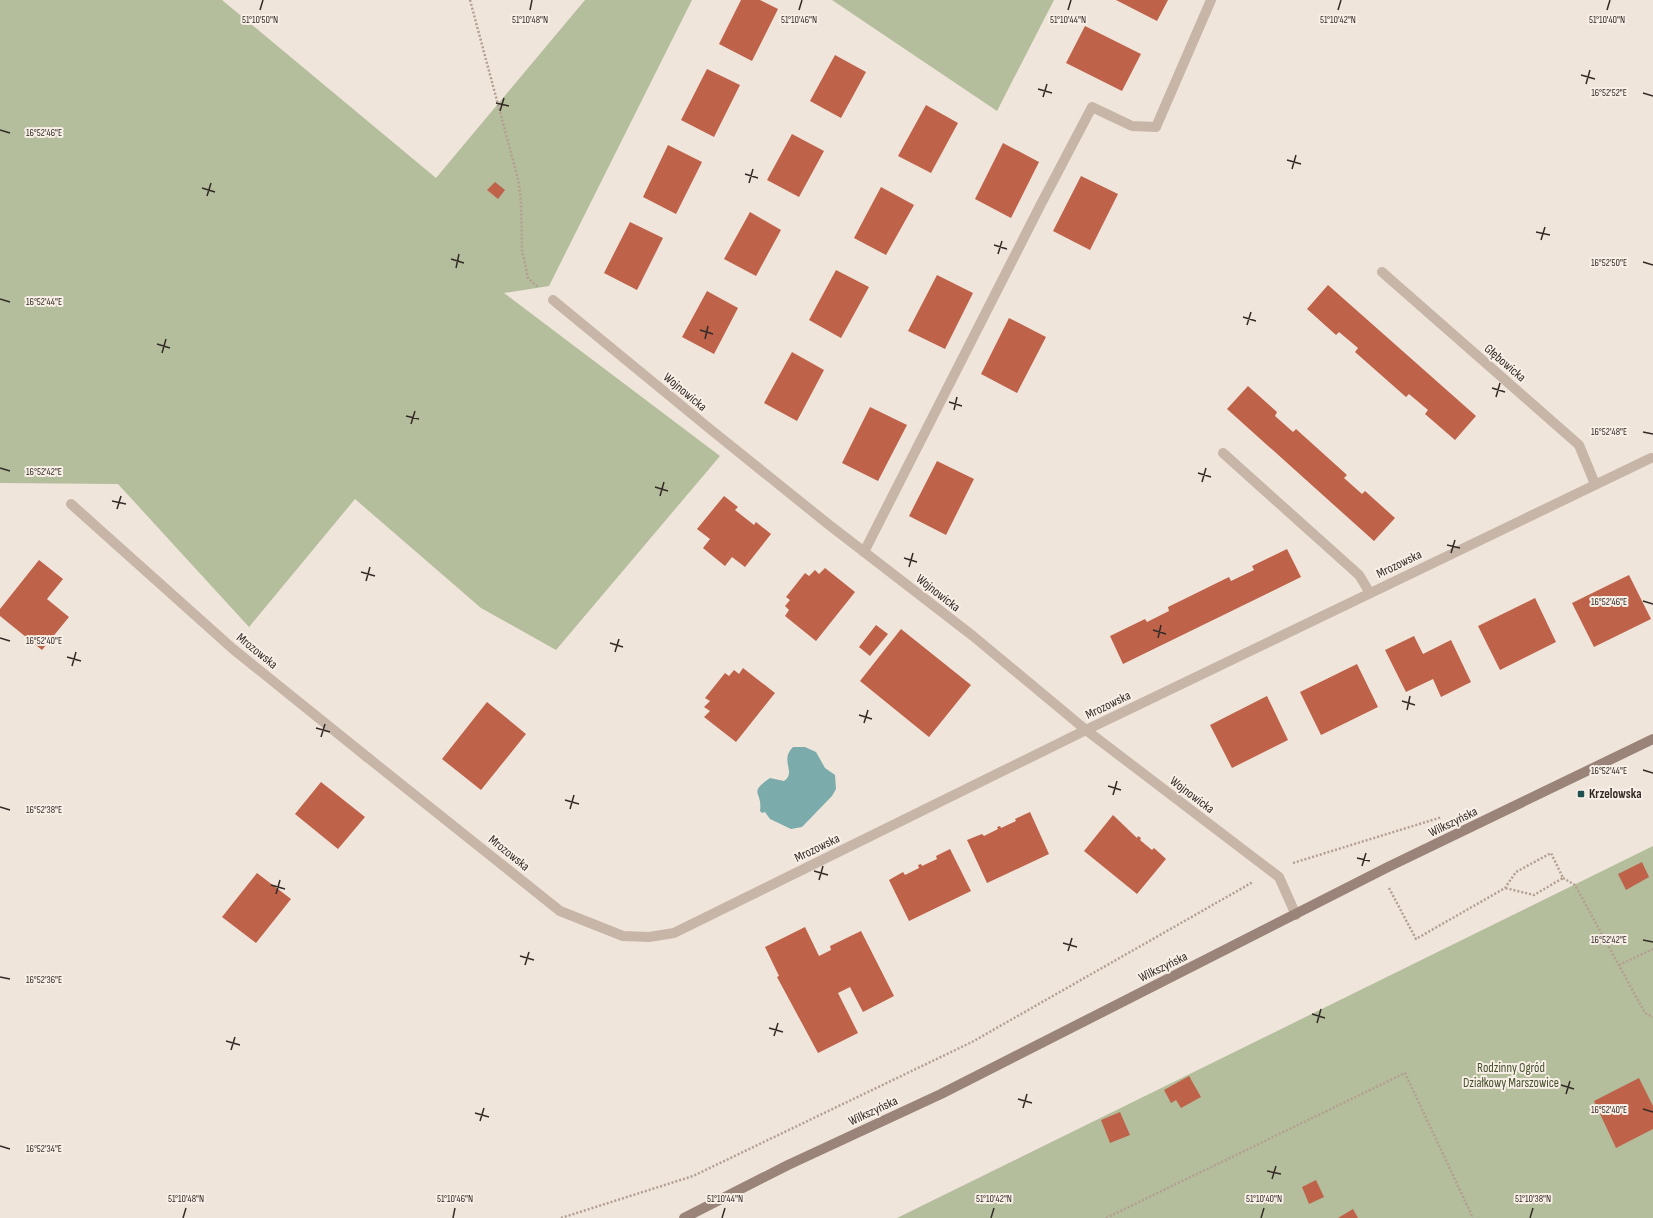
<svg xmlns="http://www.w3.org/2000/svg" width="1653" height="1218" viewBox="0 0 1653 1218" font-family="'Sofia Sans Condensed',sans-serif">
<rect width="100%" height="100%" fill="#f0e5db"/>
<!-- green -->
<path fill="#b4be9c" d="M0,0H222L436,178L585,0H692L549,286L504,293L720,456L556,650L481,608L355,499L249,627L118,484L0,483Z
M832,0H1054L997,111Z
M1653,846V1218H897Z"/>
<!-- water -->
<path fill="#7babab" d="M793,747H805L816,752L825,768L835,775L836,789L832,796L802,827L791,829L770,819L765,812L762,813L760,811C763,791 747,794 770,778L784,781C797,772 779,761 793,747Z"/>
<!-- building -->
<path fill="#be624a" d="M741,0H760L778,9L752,61L719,44Z
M1116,0H1168L1157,21Z
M1085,26L1141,54L1122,91L1066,63Z
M835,55L866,72L841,118L810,101Z
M707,69L740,85L714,137L681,120Z
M926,105L958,123L931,173L898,156Z
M792,134L824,151L799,197L767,180Z
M1003,143L1039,162L1011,218L975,199Z
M668,145L702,162L676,214L643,197Z
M1081,176L1118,194L1090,250L1053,231Z
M495,182L505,190L498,199L487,190Z
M881,187L914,205L886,255L854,238Z
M750,212L781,230L756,276L724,259Z
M630,222L663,238L637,290L604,273Z
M836,270L869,287L841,338L809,320Z
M937,275L973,293L945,349L908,331Z
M1328,285L1476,416L1455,440L1425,414L1428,410L1409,394L1406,397L1355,352L1358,348L1339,332L1336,335L1307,309Z
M707,291L738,308L714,354L682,337Z
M1009,318L1046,337L1017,393L981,374Z
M792,352L824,370L797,421L764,403Z
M1248,386L1277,412L1275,416L1293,432L1296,429L1347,475L1344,478L1362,494L1365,491L1395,518L1374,541L1227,409Z
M870,407L907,425L878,481L842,463Z
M937,461L974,479L946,535L909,516Z
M724,496L738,507L735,510L754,525L756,522L771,534L745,567L732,557L725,566L703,548L710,539L697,529Z
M1287,549L1301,577L1123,664L1110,636L1145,619L1147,622L1169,611L1168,607L1229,577L1231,581L1254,570L1252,566Z
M39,560L63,579L47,599L69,617L42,650L0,616V609Z
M825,568L855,592L816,641L785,616L789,610L785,606L790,600L786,597L805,573L809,576L815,570L819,574Z
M1629,575L1651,619L1594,647L1572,603Z
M1535,598L1556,642L1500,670L1478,626Z
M876,625L888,634L870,656L859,647Z
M901,629L971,685L929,737L860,681Z
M1414,636L1423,654L1451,640L1471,682L1441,697L1433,679L1406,692L1385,650Z
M1357,664L1378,707L1321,735L1300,692Z
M743,668L775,693L736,742L704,717L710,711L704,707L710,701L705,698L725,673L729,676L734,670L739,674Z
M1267,696L1288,740L1232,768L1210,725Z
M487,702L526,734L481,790L442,759Z
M321,782L365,817L338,849L295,814Z
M1030,812L1049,854L987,883L967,840L982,834L984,836L998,829L997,827L1000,826L1001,828L1016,821L1015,819Z
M1113,815L1137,838L1138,836L1141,838L1140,840L1152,850L1154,848L1166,859L1137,894L1084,851Z
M950,849L971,891L909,921L889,880L903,872L905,875L919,868L918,865L921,864L922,866L937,859L936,856Z
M1642,862L1649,877L1626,890L1618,874Z
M257,873L291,899L256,943L222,917Z
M805,927L819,956L831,950L830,946L861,931L894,996L863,1012L850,987L838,993L858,1033L818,1053L777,977L779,976L765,947Z
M1189,1076L1201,1097L1181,1108L1176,1100L1171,1103L1164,1090Z
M1639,1078L1653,1106V1129L1616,1148L1594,1101Z
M1120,1112L1130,1135L1110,1143L1101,1120Z
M1316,1180L1324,1197L1309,1204L1302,1187Z
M1353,1209L1358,1218H1338Z"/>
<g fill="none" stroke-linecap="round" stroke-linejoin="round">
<!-- path -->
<path stroke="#b39f92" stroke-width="2.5" stroke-dasharray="2 2" stroke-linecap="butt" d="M470,0L518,179L521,201L522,250L528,278L538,287
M1293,863L1442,817
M1563,878L1575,885L1645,1013L1653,1017
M1389,888L1416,939L1505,888L1516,872L1551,853L1563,878L1534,895L1505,888
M1619,965L1653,949
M561,1218L693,1176L972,1042L1253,882
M1106,1218L1405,1073L1473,1218"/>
<!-- lane -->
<path stroke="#c7b5a7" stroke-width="10" d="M1223,453L1359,575L1370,593
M71,504L233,649L367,757
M864,552L1041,204L1092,107L1132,126L1156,127L1211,0"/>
<!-- street -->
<path stroke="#c7b5a7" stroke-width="10" d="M1382,272L1579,445L1595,484
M553,300L710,429L828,524L973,636L1086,730L1279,877L1296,915
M367,757L560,911L623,936L649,937L674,933L1086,730L1651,458"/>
<!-- secondary -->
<path stroke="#9a8479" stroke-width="10" d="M684,1218L788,1165L941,1094L1388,867L1653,739"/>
</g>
<!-- ticks -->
<path fill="none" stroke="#342b27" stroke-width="1.5" d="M260,10L263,0M530,10L532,0M799,10L802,0M1068,10L1071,0M1338,10L1341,0M1607,10L1610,0M1581,75L1595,79M1586,84L1590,70M1038,89L1052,93M1643,93L1653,96M1043,97L1047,84M496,103L509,106M500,111L504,98M0,130L10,133M1287,160L1301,164M1292,169L1296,155M745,174L758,178M749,183L753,169M202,188L215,192M207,196L211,183M1536,232L1550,235M1541,240L1545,227M994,245L1007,249M998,254L1002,241M451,259L464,263M1643,262L1653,265M456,268L459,254M0,299L10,302M1243,317L1256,321M1247,325L1251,312M700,330L713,334M705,339L708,326M157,344L170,348M162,353L166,339M1492,388L1505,392M1496,397L1500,383M949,402L962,406M954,410L957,397M406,416L419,419M411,424L415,411M1643,432L1653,434M0,468L10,471M1198,473L1211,477M1202,482L1206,468M655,487L668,491M660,496L664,482M112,501L126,504M117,509L121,496M1447,545L1460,548M1451,553L1455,540M904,558L917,562M909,567L913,553M361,572L375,576M366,581L370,567M1643,601L1653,604M1153,630L1166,634M0,638L10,641M1158,638L1161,625M610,643L623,647M615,652L619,639M67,657L81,661M72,666L76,652M1402,701L1415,705M1407,710L1410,696M859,715L872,719M864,723L868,710M316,728L330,732M321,737L325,724M1643,770L1653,773M1108,786L1121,790M1113,795L1117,781M565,800L579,804M0,807L10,810M570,809L574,795M1357,858L1370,861M1362,866L1366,853M814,871L828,875M819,880L823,866M271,885L285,889M276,894L280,880M1643,940L1653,942M1063,943L1077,947M1068,951L1072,938M520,956L534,960M525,965L529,952M0,977L10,979M1312,1014L1325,1018M1317,1023L1321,1009M769,1028L783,1032M774,1036L778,1023M226,1041L240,1045M231,1050L235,1037M1561,1085L1574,1089M1566,1094L1570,1081M1018,1099L1032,1103M1023,1108L1027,1094M1643,1109L1653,1112M475,1113L489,1117M480,1121L484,1108M0,1146L10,1149M1267,1171L1281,1174M1272,1179L1276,1166M183,1218L186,1208M453,1218L455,1208M722,1218L725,1208M991,1218L994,1208M1261,1218L1264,1208M1530,1218L1533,1208"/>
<!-- markers -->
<rect fill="#205153" stroke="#f8efe7" stroke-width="1.5" x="1577" y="790" width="8" height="8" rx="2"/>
<g text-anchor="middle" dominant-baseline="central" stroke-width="4" stroke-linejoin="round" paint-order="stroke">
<!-- street labels -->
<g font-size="13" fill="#342b27" stroke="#f8efe7">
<text transform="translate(1505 363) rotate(41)">Głębowicka</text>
<text transform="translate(685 392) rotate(40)">Wojnowicka</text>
<text transform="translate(1399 564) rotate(-26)">Mrozowska</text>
<text transform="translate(938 593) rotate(38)">Wojnowicka</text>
<text transform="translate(257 651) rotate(39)">Mrozowska</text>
<text transform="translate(1108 705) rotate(-26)">Mrozowska</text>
<text transform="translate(1192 795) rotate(37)">Wojnowicka</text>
<text transform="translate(1453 822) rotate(-26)">Wilkszyńska</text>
<text transform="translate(817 848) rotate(-26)">Mrozowska</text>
<text transform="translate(509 853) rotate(39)">Mrozowska</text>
<text transform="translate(1163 967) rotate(-26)">Wilkszyńska</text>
<text transform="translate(873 1111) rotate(-25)">Wilkszyńska</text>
</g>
<!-- poi labels -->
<g font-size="13" font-weight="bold" fill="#342b27" stroke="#f8efe7" text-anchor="start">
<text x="1589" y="794">Krzelowska</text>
</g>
<!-- park labels -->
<g font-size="13" fill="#45512d" stroke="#f8efe7">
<text x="1511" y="1068">Rodzinny Ogród<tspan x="1511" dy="15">Działkowy Marszowice</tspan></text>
</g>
</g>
<g font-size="10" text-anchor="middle" fill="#342b27" stroke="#f8efe7" stroke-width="4" stroke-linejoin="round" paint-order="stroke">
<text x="260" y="23">51°10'50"N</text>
<text x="530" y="23">51°10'48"N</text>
<text x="799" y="23">51°10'46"N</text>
<text x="1068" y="23">51°10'44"N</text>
<text x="1338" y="23">51°10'42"N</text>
<text x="1607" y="23">51°10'40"N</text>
<text x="1609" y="96">16°52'52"E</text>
<text x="44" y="136">16°52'46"E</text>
<text x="1609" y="266">16°52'50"E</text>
<text x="44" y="305">16°52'44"E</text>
<text x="1609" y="435">16°52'48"E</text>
<text x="44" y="475">16°52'42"E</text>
<text x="1609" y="605">16°52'46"E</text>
<text x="44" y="644">16°52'40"E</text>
<text x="1609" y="774">16°52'44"E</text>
<text x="44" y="813">16°52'38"E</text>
<text x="1609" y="943">16°52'42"E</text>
<text x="44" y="983">16°52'36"E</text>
<text x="1609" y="1113">16°52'40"E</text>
<text x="44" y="1152">16°52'34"E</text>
<text x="186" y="1202">51°10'48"N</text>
<text x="455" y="1202">51°10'46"N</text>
<text x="725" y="1202">51°10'44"N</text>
<text x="994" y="1202">51°10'42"N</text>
<text x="1264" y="1202">51°10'40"N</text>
<text x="1533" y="1202">51°10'38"N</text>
</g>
</svg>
